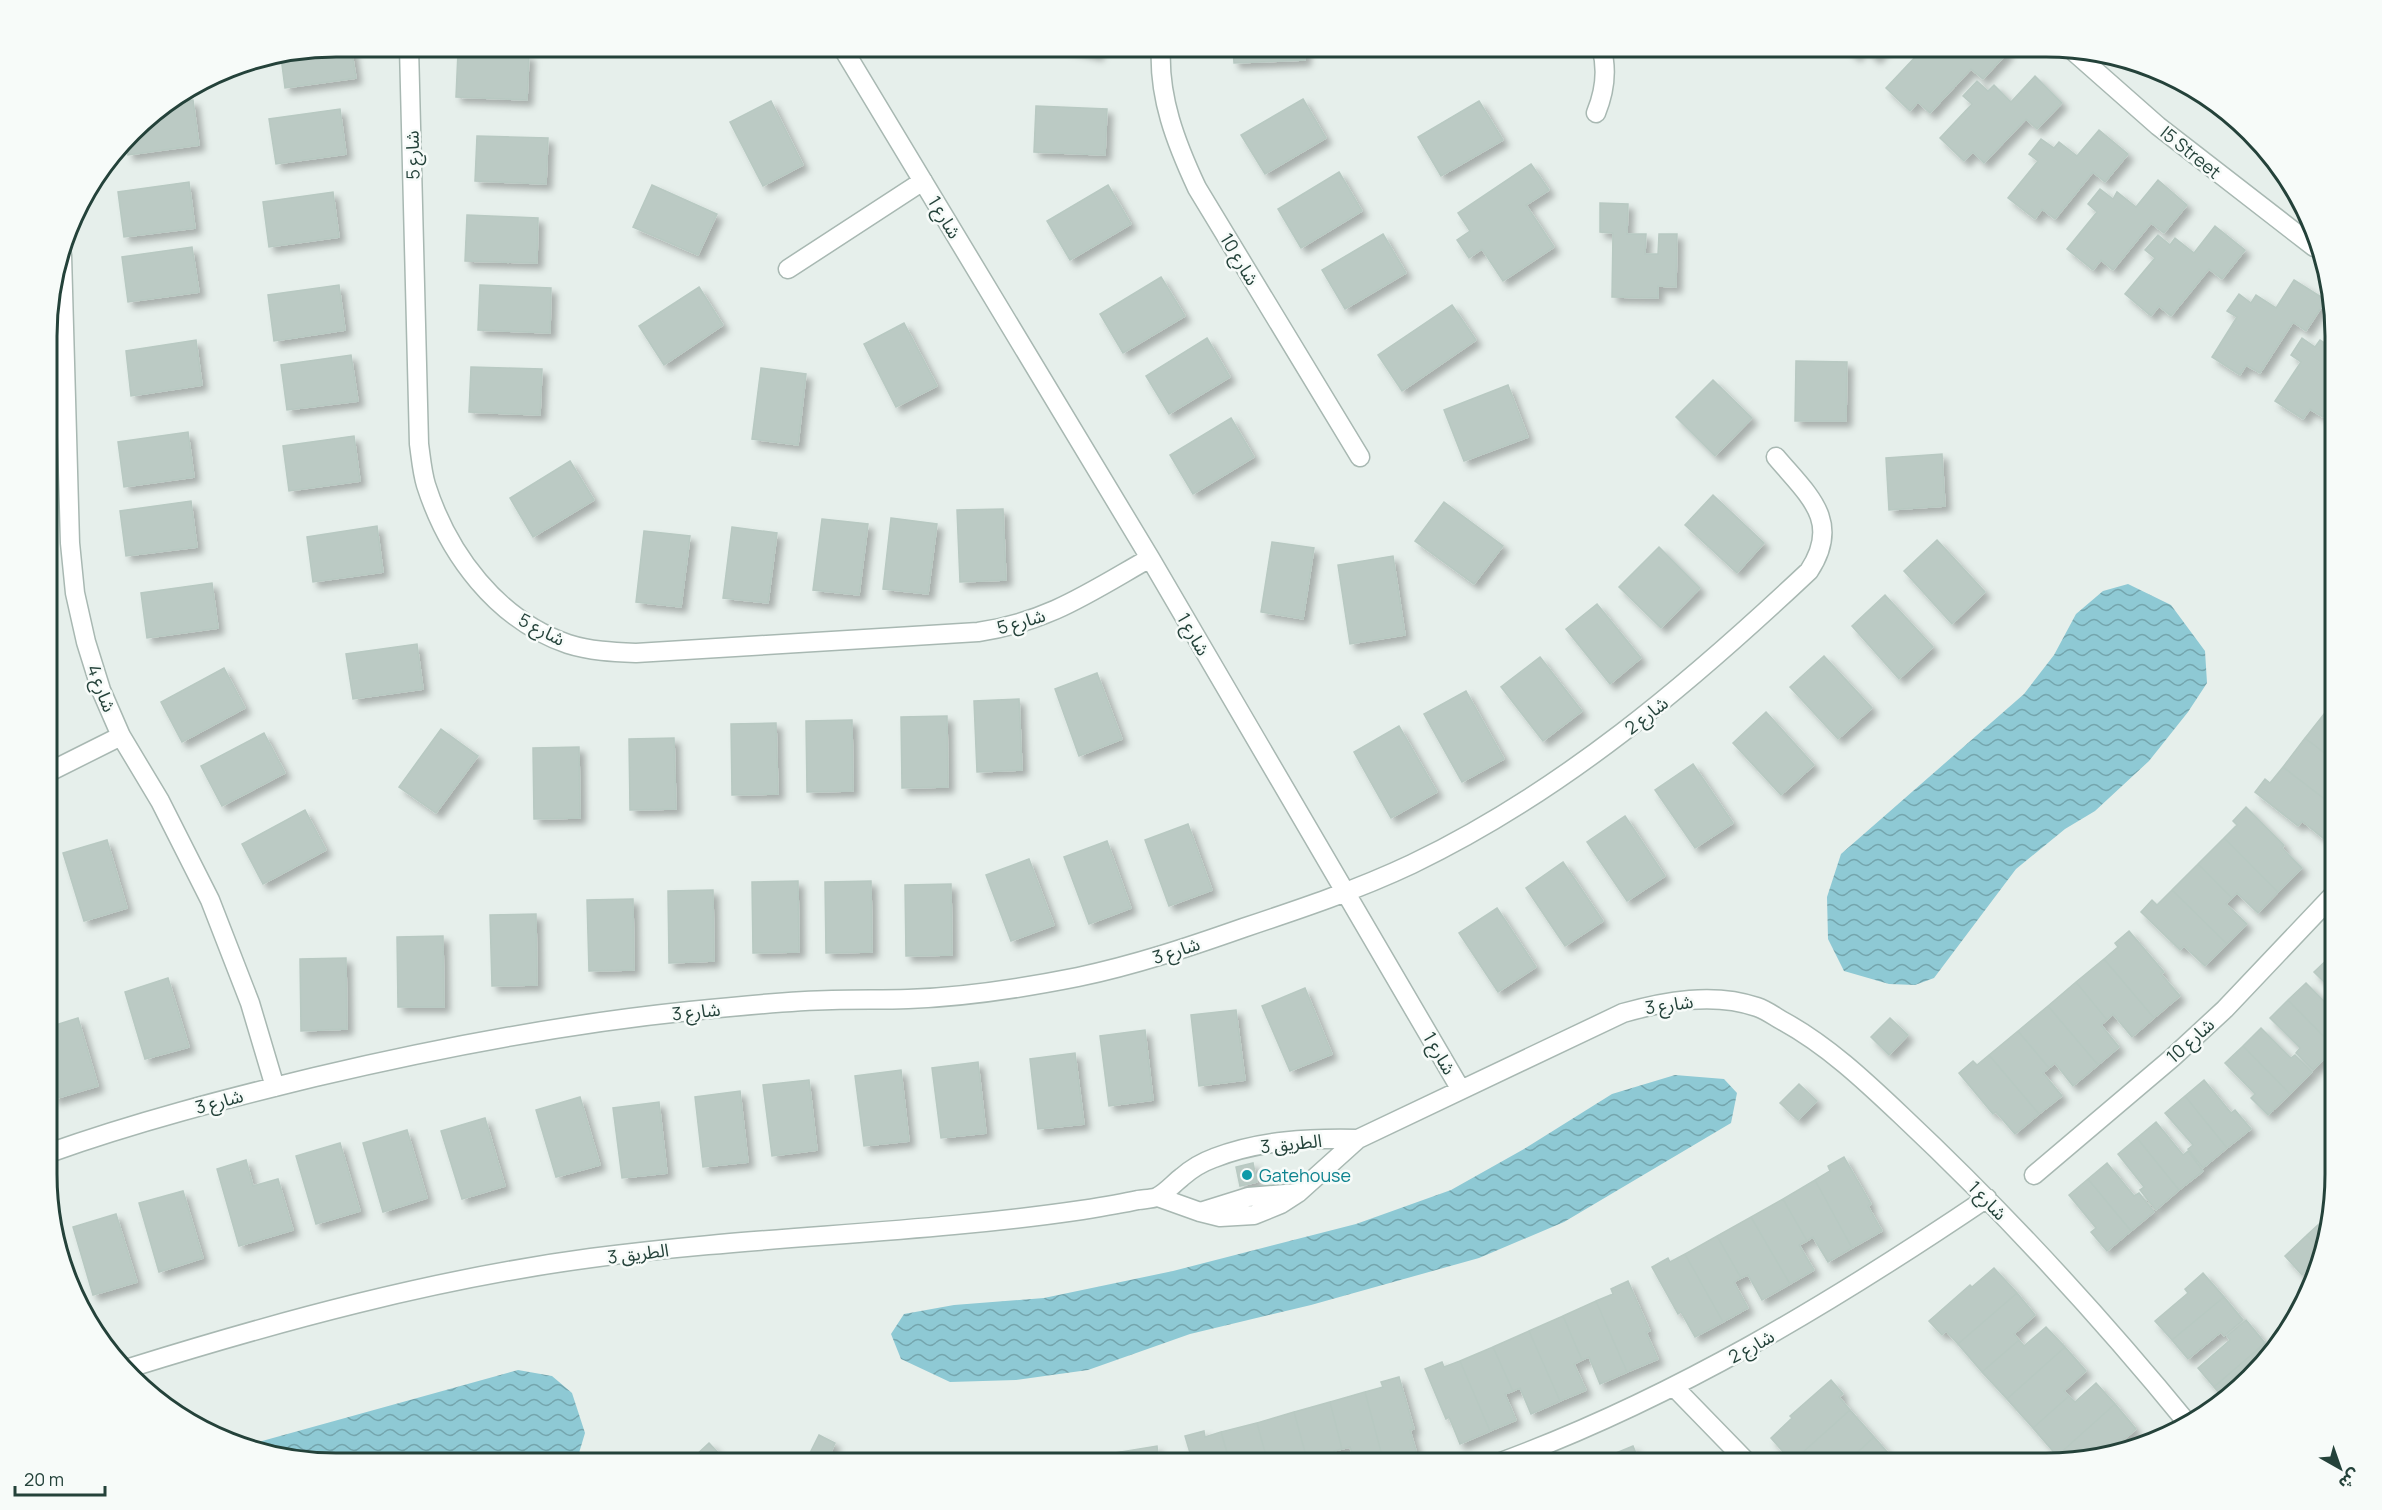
<svg xmlns="http://www.w3.org/2000/svg" width="2382" height="1510" viewBox="0 0 2382 1510" font-family="Manrope,'Noto Sans Arabic',sans-serif">
<defs>
<pattern id="water-waves" width="16" height="10" patternUnits="userSpaceOnUse" patternTransform="scale(1.5)"><rect width="16" height="10" fill="#8ec9d4"/><path d="M0 5q4-4 8 0t8 0" fill="none" stroke="#74a5ad"/></pattern>
<filter id="shadow"><feDropShadow dx="5.5" dy="5.5" stdDeviation="3" flood-color="#0004"/></filter>
</defs>
<rect width="100%" height="100%" fill="#e6efeb"/>
<!-- water -->
<path fill="url(#water-waves)" d="M2128,584L2171,605L2205,651L2207,683L2188,712L2149,761L2095,811L2065,829L2016,869L1934,978L1915,985L1889,984L1844,971L1828,939L1827,897L1841,854L2024,694L2054,655L2076,614L2103,591Z
M1675,1075L1724,1079L1737,1093L1731,1123L1564,1222L1479,1258L1311,1305L1190,1334L1088,1370L1016,1380L950,1382L901,1359L891,1334L904,1314L954,1305L1044,1298L1173,1271L1356,1224L1451,1190L1524,1149L1612,1094Z
M518,1370L552,1376L572,1393L585,1433L576,1463H336L261,1454L244,1446Z"/>
<!-- building -->
<path fill="#bbcac4" stroke="#b8c9c2" stroke-width="1.5" filter="url(#shadow)" d="M336,46L351,47L356,78L285,88L281,57Z
M1064,47H1100L1097,55Z
M1233,47H1305V60L1234,63Z
M1845,47H1885L1875,58L1863,47L1855,56Z
M1910,47H1952L1957,51L1962,47H2002L2008,52L1983,79L1971,69L1930,113L1918,102L1910,111L1886,88L1918,54Z
M458,52L529,55L527,100L456,97Z
M2035,76L2062,103L2037,129L2026,119L1984,163L1973,152L1964,161L1940,138L1972,104L1963,96L1977,81L1988,91L1994,85L2011,102Z
M1303,99L1326,138L1265,174L1241,135Z
M193,100L199,145L128,155L127,143L145,119L170,103Z
M771,101L803,165L763,186L730,122Z
M1479,101L1503,140L1441,176L1418,137Z
M1036,106L1107,109L1105,155L1034,152Z
M340,109L346,154L276,164L269,119Z
M2099,130L2128,154L2105,182L2093,172L2055,219L2042,209L2035,219L2008,198L2038,161L2029,154L2041,139L2054,148L2059,142L2077,156Z
M477,136L548,138L546,184L475,181Z
M1531,164L1549,190L1526,205L1554,247L1503,281L1482,249L1469,258L1457,240L1470,231L1458,213Z
M1339,172L1362,211L1301,248L1278,209Z
M2158,180L2187,205L2164,233L2151,223L2113,270L2101,260L2093,270L2067,249L2097,212L2088,204L2100,189L2113,199L2117,192L2136,207Z
M189,182L195,228L124,237L118,192Z
M652,185L717,214L698,255L633,227Z
M1108,185L1131,224L1070,260L1047,221Z
M333,192L339,237L269,247L263,202Z
M1600,203L1628,204L1627,234H1646L1645,254H1658L1659,234H1677L1676,287L1658,286V298L1612,297L1613,233L1600,232Z
M467,215L538,218L537,263L465,261Z
M2215,226L2245,250L2222,279L2209,269L2171,316L2159,306L2151,316L2125,294L2155,258L2145,250L2158,235L2170,245L2175,238L2194,253Z
M1383,234L1406,273L1345,309L1322,270Z
M192,247L199,292L128,302L122,257Z
M1161,277L1185,316L1123,353L1100,314Z
M2294,280L2326,300L2306,331L2293,322L2260,373L2246,365L2240,375L2212,357L2237,317L2227,311L2239,294L2251,303L2256,295L2276,308Z
M339,285L345,330L274,341L268,295Z
M480,285L551,288L550,333L478,330Z
M699,287L723,325L664,365L639,326Z
M1452,305L1476,340L1402,391L1378,355Z
M904,323L937,386L896,407L864,344Z
M1207,338L1230,377L1169,414L1146,376Z
M2302,338L2315,347L2320,340L2335,350V400L2323,417L2310,409L2303,419L2275,401L2301,362L2291,355Z
M196,340L202,385L131,396L126,351Z
M351,355L358,401L287,410L281,365Z
M1796,361L1847,362L1846,421H1795Z
M471,367L542,369L540,415L469,412Z
M761,368L806,374L798,445L752,439Z
M1713,380L1752,418L1715,456L1676,417Z
M1508,385L1528,437L1464,461L1444,410Z
M1231,418L1254,457L1193,494L1170,455Z
M188,432L194,477L124,487L118,442Z
M354,436L360,481L289,491L283,446Z
M1942,454L1945,506L1889,510L1886,458Z
M570,461L594,500L533,537L510,498Z
M1713,495L1764,543L1737,573L1685,525Z
M191,501L197,547L126,556L120,511Z
M1444,502L1503,546L1474,584L1415,541Z
M1003,509L1006,580L960,582L957,510Z
M891,518L937,524L928,594L883,589Z
M822,519L868,524L859,595L813,590Z
M377,526L383,572L313,582L307,537Z
M732,527L777,533L768,603L723,598Z
M644,531L690,536L681,607L636,602Z
M1937,540L1985,592L1952,624L1904,571Z
M1272,542L1314,548L1303,619L1261,612Z
M1659,547L1700,588L1661,628L1619,587Z
M1393,556L1405,635L1350,644L1338,565Z
M212,583L218,628L147,638L141,593Z
M1885,595L1933,647L1899,679L1852,626Z
M1597,604L1641,658L1610,684L1566,629Z
M417,644L423,689L353,699L346,654Z
M1824,656L1872,708L1838,739L1790,687Z
M1540,657L1582,711L1543,741L1501,687Z
M224,668L245,708L182,742L161,702Z
M1097,673L1122,739L1079,756L1055,689Z
M1466,691L1504,759L1462,782L1424,714Z
M1019,699L1022,770L977,772L974,701Z
M2328,709L2335,714V761L2305,738Z
M1766,712L1814,765L1781,795L1733,743Z
M947,716L948,787L902,788L901,717Z
M852,720L853,791L807,792L806,721Z
M776,723L778,794L732,795L731,724Z
M1399,726L1437,792L1391,818L1354,752Z
M441,729L478,756L436,813L399,787Z
M264,733L285,773L222,806L201,766Z
M674,738L676,809L630,810L629,739Z
M2305,738L2335,761V807L2283,767Z
M579,747L580,818L534,819L533,748Z
M1693,764L1733,823L1695,848L1655,790Z
M2283,767L2335,807V825L2324,839L2302,821L2298,826L2255,792L2265,779L2270,783Z
M2246,807L2284,845L2282,848L2302,868L2278,892L2224,838L2237,825L2233,821Z
M305,810L326,850L263,884L242,844Z
M1625,816L1665,876L1627,901L1587,842Z
M1188,824L1212,890L1169,906L1145,840Z
M2224,838L2278,892L2258,913L2237,893L2232,898L2198,864Z
M107,840L127,908L84,921L63,853Z
M1107,841L1131,908L1089,924L1064,857Z
M1029,859L1054,925L1011,941L986,875Z
M1563,862L1603,921L1565,946L1526,888Z
M2198,864L2232,898L2226,904L2247,924L2227,944L2172,890Z
M798,881L799,952L753,953L752,882Z
M871,881L872,952L826,953L825,882Z
M951,884L952,955L906,956L905,885Z
M713,890L714,961L669,963L668,891Z
M2172,890L2227,944L2205,966L2184,946L2180,950L2141,912L2152,900L2157,905Z
M633,899L634,970L589,971L587,900Z
M1497,908L1536,967L1498,992L1459,933Z
M536,914L537,985L492,986L490,915Z
M2129,931L2164,972L2161,974L2180,996L2154,1018L2104,959L2118,947L2115,943Z
M443,936L444,1007H398L397,937Z
M2332,955L2335,958V993L2314,972Z
M346,958L347,1029L301,1031L300,959Z
M2104,959L2154,1018L2132,1037L2113,1014L2107,1020L2076,982Z
M168,978L189,1047L145,1059L125,992Z
M2076,982L2107,1020L2101,1025L2119,1047L2098,1065L2048,1006Z
M2306,983L2335,1012V1048L2288,1000Z
M1305,988L1332,1054L1290,1071L1262,1006Z
M2288,1000L2335,1048L2313,1070L2296,1053L2300,1048L2270,1018Z
M2048,1006L2098,1065L2073,1086L2055,1063L2049,1068L2018,1031Z
M1236,1010L1245,1080L1199,1086L1191,1015Z
M78,1018L98,1086L54,1099L49,1081V1027Z
M1890,1018L1908,1035L1889,1055L1871,1037Z
M2261,1028L2291,1058L2295,1055L2312,1072L2290,1094L2243,1046Z
M1145,1030L1153,1100L1109,1106L1100,1036Z
M2018,1031L2049,1068L2043,1073L2062,1096L2039,1114L1989,1055Z
M2243,1046L2290,1094L2268,1115L2251,1098L2255,1094L2225,1063Z
M1075,1053L1084,1124L1038,1129L1030,1059Z
M1989,1055L2039,1114L2015,1134L1996,1112L1993,1114L1959,1073L1973,1061L1977,1065Z
M978,1062L986,1133L941,1138L932,1068Z
M901,1070L909,1141L864,1146L855,1076Z
M809,1080L817,1150L772,1156L763,1085Z
M2204,1080L2231,1113L2235,1110L2251,1129L2227,1148L2185,1096Z
M1799,1084L1817,1101L1798,1120L1780,1103Z
M740,1091L748,1162L703,1167L695,1097Z
M2185,1096L2227,1148L2203,1168L2188,1149L2193,1145L2165,1113Z
M580,1097L600,1165L556,1177L536,1110Z
M659,1102L667,1173L622,1178L613,1108Z
M485,1118L505,1186L462,1199L441,1131Z
M2156,1122L2183,1155L2188,1151L2203,1171L2179,1190L2137,1138Z
M407,1130L427,1198L383,1212L363,1143Z
M2137,1138L2179,1190L2156,1210L2140,1190L2144,1187L2118,1154Z
M340,1143L360,1211L316,1224L296,1156Z
M1844,1157L1871,1204L1868,1206L1882,1231L1852,1248L1815,1180L1830,1171L1828,1166Z
M246,1160L253,1186L278,1179L293,1230L239,1246L217,1169Z
M1253,1163L1257,1182L1240,1186L1236,1167Z
M2107,1163L2134,1196L2139,1193L2154,1212L2131,1231L2088,1179Z
M2088,1179L2131,1231L2107,1251L2091,1232L2096,1228L2069,1195Z
M1815,1180L1852,1248L1828,1262L1813,1237L1807,1241L1783,1199Z
M183,1191L203,1258L159,1272L139,1203Z
M1783,1199L1807,1241L1799,1245L1814,1270L1790,1284L1751,1217Z
M116,1214L137,1282L93,1295L73,1227Z
M2330,1214V1215L2323,1252L2307,1235Z
M1751,1217L1790,1284L1762,1300L1748,1275L1741,1278L1717,1236Z
M2307,1235L2323,1252L2320,1267L2314,1279L2306,1271L2302,1275L2285,1256Z
M1717,1236L1741,1278L1734,1282L1748,1308L1723,1322L1685,1254Z
M1685,1254L1723,1322L1695,1337L1681,1312L1678,1314L1652,1267L1668,1258L1670,1262Z
M1994,1268L2017,1293L1958,1344L1946,1331L1942,1335L1929,1321L1970,1285L1972,1287Z
M2203,1273L2224,1297L2172,1340L2155,1321L2188,1293L2185,1289Z
M1628,1281L1650,1331L1646,1332L1658,1359L1627,1372L1596,1301L1613,1294L1611,1289Z
M2017,1293L2035,1315L2014,1334L2019,1340L1982,1372L1958,1344Z
M2224,1297L2243,1320L2224,1336L2221,1332L2188,1359L2172,1340Z
M1596,1301L1627,1372L1600,1384L1589,1357L1582,1360L1563,1316Z
M1563,1316L1582,1360L1574,1364L1586,1390L1560,1401L1529,1331Z
M2246,1320L2265,1343L2214,1387L2198,1368L2230,1340L2227,1336Z
M2046,1327L2065,1347L2007,1399L1982,1372L2019,1340L2024,1346Z
M1529,1331L1560,1401L1531,1414L1520,1388L1513,1391L1493,1347Z
M2265,1343L2272,1351L2237,1391L2225,1400L2214,1387Z
M1493,1347L1513,1391L1505,1394L1516,1420L1490,1431L1460,1361Z
M2065,1347L2086,1371L2064,1391L2069,1396L2033,1428L2007,1399Z
M1460,1361L1490,1431L1460,1444L1449,1417L1446,1419L1425,1369L1442,1362L1444,1367Z
M1399,1377L1414,1429L1410,1430L1418,1458L1398,1463H1384L1365,1392L1383,1387L1381,1382Z
M1831,1380L1843,1394L1839,1397L1850,1410L1792,1462L1771,1438L1792,1418L1790,1416Z
M2096,1383L2115,1404L2057,1456L2033,1428L2069,1396L2075,1402Z
M1365,1392L1384,1463H1355L1350,1447L1342,1449L1330,1402Z
M1330,1402L1342,1449L1334,1451L1338,1463H1308L1294,1412Z
M2115,1404L2136,1429L2114,1448L2063,1463L2057,1456Z
M1850,1410L1874,1437L1846,1463H1793L1792,1462Z
M1294,1412L1308,1463H1268L1257,1423Z
M1257,1423L1268,1463H1230L1221,1432Z
M1204,1431L1205,1437L1221,1432L1230,1463H1193L1185,1436Z
M819,1435L835,1443L831,1452L847,1460L845,1463H805Z
M1874,1437L1897,1463H1846Z
M709,1443L728,1463H701L695,1456Z
M1157,1446L1159,1463H1122L1120,1452Z
M1633,1446L1640,1463H1606L1604,1458Z
M1120,1452L1122,1463H1083L1082,1458Z
M1082,1458L1083,1463H1046Z"/>
<g fill="none" stroke-linecap="round" stroke-linejoin="round">
<!-- minor casing -->
<g stroke="#a8b8b2" stroke-width="21">
<path id="minor" d="M409,47L419,444C421,458 422,472 426,485C448,554 497,620 568,644C590,651 613,652 636,653L978,632C1048,622 1090,592 1150,558
M842,47L1150,558L1461,1090
M1161,47C1158,97 1176,143 1197,188L1360,457
M2073,51L2158,126L2314,247
M1596,113C1605,91 1608,70 1601,47
M62,255L70,543L75,593L86,642L101,690L121,736L160,801L210,900L250,1003L275,1087
M788,269L923,181
M49,772L121,736
M49,1153C136,1122 225,1099 315,1077C438,1048 563,1024 690,1011C737,1006 785,1001 832,1000C858,999 883,1000 908,999C965,997 1023,988 1078,977C1135,965 1189,947 1243,928C1300,909 1357,890 1412,864C1562,792 1689,684 1809,571C1842,521 1808,495 1776,457
M2034,1175L2172,1058L2225,1009L2335,893
M1158,1197L1200,1212L1220,1217L1254,1215L1281,1204L1298,1193L1358,1139L1623,1013C1665,1001 1714,992 1757,1007C1766,1010 1774,1016 1781,1020C1827,1045 1864,1080 1902,1116C2004,1212 2100,1316 2189,1425
M1200,1212L1248,1197L1297,1193
M129,1368C280,1321 434,1279 591,1258C754,1236 919,1234 1082,1210C1101,1207 1120,1204 1138,1200C1144,1199 1152,1199 1157,1197C1166,1193 1174,1183 1182,1177C1191,1169 1203,1162 1214,1158C1260,1140 1309,1138 1358,1139
M1674,1387L1748,1463
M1498,1463C1673,1399 1833,1302 1987,1198"/>
</g>
<!-- minor -->
<use href="#minor" stroke="#fff" stroke-width="18"/>
</g>
<!-- markers -->
<circle fill="#0f9aa8" stroke="#f7fbf9" stroke-width="2" cx="1247" cy="1175" r="6"/>
<g text-anchor="middle" dominant-baseline="central" stroke-width="5" stroke-linejoin="round" paint-order="stroke">
<!-- street labels -->
<g font-size="18" fill="#24423a" stroke="#f7fbf9">
<text transform="translate(2191 152) rotate(39)">I5 Street</text>
<text transform="translate(412 155) rotate(-91)">شارع 5</text>
<text transform="translate(945 217) rotate(59)">شارع 1</text>
<text transform="translate(1240 259) rotate(59)">شارع 10</text>
<text transform="translate(1021 621) rotate(-16)">شارع 5</text>
<text transform="translate(542 629) rotate(27)">شارع 5</text>
<text transform="translate(1194 634) rotate(60)">شارع 1</text>
<text transform="translate(102 688) rotate(69)">شارع 4</text>
<text transform="translate(1646 715) rotate(-38)">شارع 2</text>
<text transform="translate(1176 950) rotate(-18)">شارع 3</text>
<text transform="translate(1669 1004) rotate(-8)">شارع 3</text>
<text transform="translate(696 1011) rotate(-6)">شارع 3</text>
<text transform="translate(2190 1040) rotate(-42)">شارع 10</text>
<text transform="translate(1440 1053) rotate(60)">شارع 1</text>
<text transform="translate(219 1101) rotate(-15)">شارع 3</text>
<text transform="translate(1291 1143) rotate(-6)">3 الطريق</text>
<text transform="translate(1988 1200) rotate(46)">شارع 1</text>
<text transform="translate(638 1253) rotate(-7)">3 الطريق</text>
<text transform="translate(1751 1346) rotate(-29)">شارع 2</text>
</g>
<!-- culture labels -->
<g font-size="18" fill="#0d838f" stroke="#f7fbf9" text-anchor="start">
<text x="1259" y="1175">Gatehouse</text>
</g>
</g>
<!-- crop -->
<path d="M0 0H2382V1510H0ZM336 57H2046A279 279 0 0 1 2325 336V1174A279 279 0 0 1 2046 1453H336A279 279 0 0 1 57 1174V336A279 279 0 0 1 336 57Z" fill="#f7fbf9" fill-rule="evenodd"/>
<path fill="none" stroke="#24423a" stroke-width="3" d="M336 57H2046A279 279 0 0 1 2325 336V1174A279 279 0 0 1 2046 1453H336A279 279 0 0 1 57 1174V336A279 279 0 0 1 336 57Z"/>
<!-- north arrow -->
<g transform="translate(2340 1468) rotate(140)" stroke="#f7fbf9" stroke-width="4.5" paint-order="stroke">
<path d="M0-4.5L10 22L0 15L-10 22Z" fill="#24423a"/>
<text y="-9" font-size="16" font-weight="bold" text-anchor="middle" fill="#24423a">ش</text>
</g>
<!-- scale -->
<path d="M15 1486v9h90v-9" fill="none" stroke="#24423a" stroke-width="3"/>
<text x="24" y="1486" font-size="18" fill="#24423a" stroke="#f7fbf9" stroke-width="4.5" paint-order="stroke">20 m</text>
</svg>
